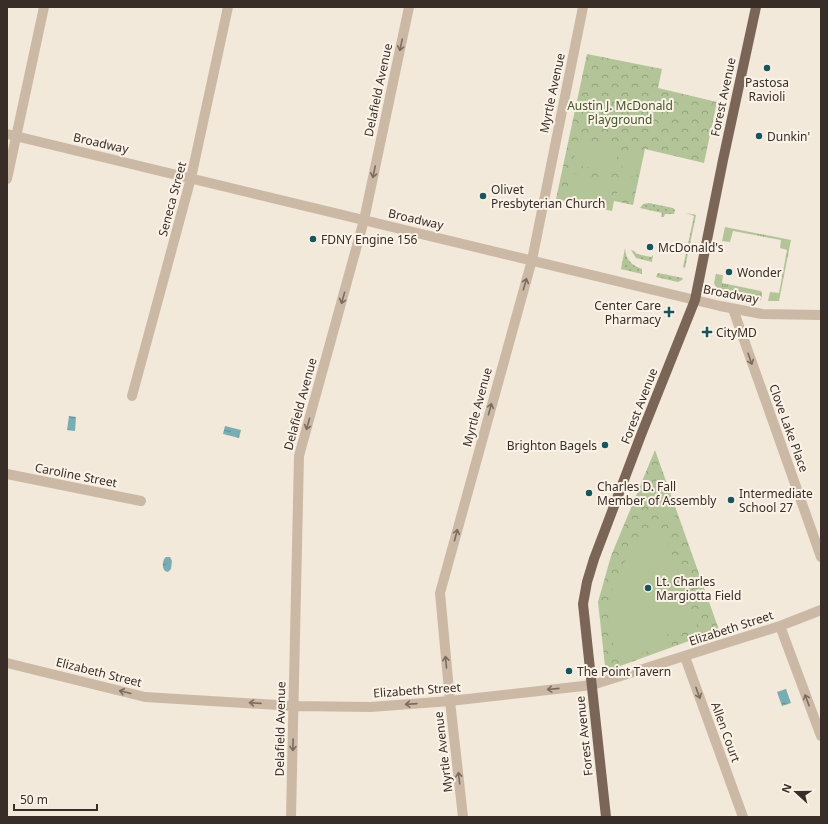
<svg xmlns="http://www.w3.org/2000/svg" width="828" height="824" viewBox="0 0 828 824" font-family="'Noto Sans',sans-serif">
<defs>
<pattern id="grass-tufts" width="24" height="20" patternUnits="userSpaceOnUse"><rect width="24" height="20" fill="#b3c499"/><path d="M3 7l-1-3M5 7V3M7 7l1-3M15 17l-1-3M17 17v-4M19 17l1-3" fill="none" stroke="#93a07d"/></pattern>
<pattern id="park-crowns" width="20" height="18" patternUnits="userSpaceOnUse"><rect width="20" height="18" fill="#b3c499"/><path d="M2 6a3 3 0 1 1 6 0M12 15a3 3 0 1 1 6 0" fill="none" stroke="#93a07d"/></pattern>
<pattern id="garden-dots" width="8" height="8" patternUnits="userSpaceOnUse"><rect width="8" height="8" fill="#b3c499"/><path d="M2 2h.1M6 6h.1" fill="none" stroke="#93a07d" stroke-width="1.8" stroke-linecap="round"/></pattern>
<pattern id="water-ripples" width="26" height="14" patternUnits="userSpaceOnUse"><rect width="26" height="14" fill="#77adb3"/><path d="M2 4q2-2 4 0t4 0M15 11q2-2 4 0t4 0" fill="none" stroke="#638d92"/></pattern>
</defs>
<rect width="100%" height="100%" fill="#f3e9da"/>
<!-- grass -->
<path fill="url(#grass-tufts)" d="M725,227L791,240L779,301H768L770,292L779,293L787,250L780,248L781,240L733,231L730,242L722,241Z
M716,274L723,275L722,283L761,291L762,293L761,300L718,291L714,283Z"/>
<!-- park -->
<path fill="url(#park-crowns)" d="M587,54L662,69L658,88L717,102L704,163L645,149L633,205L614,201L612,211L556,199Z
M655,450L719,630L612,669L605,666L598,602L611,556Z"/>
<!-- garden -->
<path fill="url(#garden-dots)" d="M649,203L673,208L675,210L674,214H665L664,217H661L662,213L640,208L643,204Z
M686,213L696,215L685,268L683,267L694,216Z
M625,248C626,261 632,265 642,269V274L621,269Z
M631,250L634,251L637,254L651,257L653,255L652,262L636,258Z
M658,273L683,278L682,280L678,282L656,277Z"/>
<!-- pitch -->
<path fill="#b3c499" d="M578,139L619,148L614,173L573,164Z
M625,153L640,156L636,177L621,174Z
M571,173L612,182L607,206L565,198Z
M620,177L635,180L631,201L616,198Z
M662,483L676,520L666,524L653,487Z
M662,528L692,611L696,610L699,619L695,629L685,632L682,629L660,637L663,645C650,649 627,663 616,653C597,606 617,551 662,528Z"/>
<!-- water -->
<path fill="url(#water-ripples)" d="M69,416L76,417L75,431L67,430Z
M225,426L241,430L239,438L223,434Z
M166,557H170L172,561L171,569L168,572L165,571C162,568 162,560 166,557Z
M786,689L791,703L782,706L777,692Z"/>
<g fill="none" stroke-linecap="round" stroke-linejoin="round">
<!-- minor -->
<path stroke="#ccb9a5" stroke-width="10" d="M7,134L720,306L762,314L821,315
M7,179L44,7
M733,309L821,557
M132,396L191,178L228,7
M7,474L141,501
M780,626L821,736
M685,657L743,817
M7,663L145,697L294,706L371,707L450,701L592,685L780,626L821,610
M291,817L299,456L364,220L409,7
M463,817L450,701L440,593L532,260L583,7"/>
<!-- major -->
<path stroke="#7b6557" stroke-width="10" d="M606,817L583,604L587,582L594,559L641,435L695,300L723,160L756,7"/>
</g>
<!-- one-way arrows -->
<defs><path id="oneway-shaft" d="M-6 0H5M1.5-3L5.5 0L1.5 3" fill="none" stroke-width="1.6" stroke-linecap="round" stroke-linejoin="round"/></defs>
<g stroke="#7b6c60">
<use href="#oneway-shaft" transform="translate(401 45) rotate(102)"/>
<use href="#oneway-shaft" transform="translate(374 172) rotate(102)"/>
<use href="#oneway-shaft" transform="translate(525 284) rotate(-74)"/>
<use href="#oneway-shaft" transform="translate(343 298) rotate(106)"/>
<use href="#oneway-shaft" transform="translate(750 359) rotate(71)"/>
<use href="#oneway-shaft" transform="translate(490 409) rotate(-75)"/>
<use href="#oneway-shaft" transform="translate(308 424) rotate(106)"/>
<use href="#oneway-shaft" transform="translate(456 535) rotate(-75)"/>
<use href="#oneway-shaft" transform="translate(446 662) rotate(-95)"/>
<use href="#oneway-shaft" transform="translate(553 689) rotate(174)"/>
<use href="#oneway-shaft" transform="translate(125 692) rotate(-166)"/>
<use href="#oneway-shaft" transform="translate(698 693) rotate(70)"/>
<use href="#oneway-shaft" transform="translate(807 700) rotate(-110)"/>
<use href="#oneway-shaft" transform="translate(255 703) rotate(-176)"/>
<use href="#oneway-shaft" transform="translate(411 704) rotate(176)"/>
<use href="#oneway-shaft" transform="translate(293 745) rotate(91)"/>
<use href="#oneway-shaft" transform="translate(459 778) rotate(-97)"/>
</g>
<!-- markers -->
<g fill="#19545c" stroke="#fbf3e7" stroke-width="1.5">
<circle cx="767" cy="68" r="4"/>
<circle cx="759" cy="136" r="4"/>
<circle cx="483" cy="196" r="4"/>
<circle cx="313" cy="239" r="4"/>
<circle cx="650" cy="247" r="4"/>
<circle cx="729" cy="272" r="4"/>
<path d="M667 306h4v4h4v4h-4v4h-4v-4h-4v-4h4z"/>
<path d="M705 326h4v4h4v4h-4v4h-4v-4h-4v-4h4z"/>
<circle cx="605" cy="445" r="4"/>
<circle cx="589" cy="493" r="4"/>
<circle cx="731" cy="500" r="4"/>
<circle cx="648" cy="588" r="4"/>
<circle cx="569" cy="671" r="4"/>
</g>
<g text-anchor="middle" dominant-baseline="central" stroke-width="4" stroke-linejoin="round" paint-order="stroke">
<!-- poi labels -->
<g font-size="12" fill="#382d27" stroke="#fbf3e7" text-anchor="start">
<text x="767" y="82" text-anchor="middle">Pastosa<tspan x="767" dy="14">Ravioli</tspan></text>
<text x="767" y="136">Dunkin'</text>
<text x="491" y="189">Olivet<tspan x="491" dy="14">Presbyterian Church</tspan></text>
<text x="321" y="239">FDNY Engine 156</text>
<text x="658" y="247">McDonald's</text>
<text x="737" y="272">Wonder</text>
<text x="661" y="305" text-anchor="end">Center Care<tspan x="661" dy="14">Pharmacy</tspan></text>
<text x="716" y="332">CityMD</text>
<text x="597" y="445" text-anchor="end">Brighton Bagels</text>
<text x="597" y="486">Charles D. Fall<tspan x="597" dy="14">Member of Assembly</tspan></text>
<text x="739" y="493">Intermediate<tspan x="739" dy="14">School 27</tspan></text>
<text x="656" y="581">Lt. Charles<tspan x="656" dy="14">Margiotta Field</tspan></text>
<text x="577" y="671">The Point Tavern</text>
</g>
<!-- street labels -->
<g font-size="12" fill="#382d27" stroke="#fbf3e7">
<text transform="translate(378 90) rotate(-78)">Delafield Avenue</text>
<text transform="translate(552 93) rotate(-78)">Myrtle Avenue</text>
<text transform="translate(723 97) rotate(-78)">Forest Avenue</text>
<text transform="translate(101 143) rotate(13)">Broadway</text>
<text transform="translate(172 199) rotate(-75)">Seneca Street</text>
<text transform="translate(416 219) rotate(13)">Broadway</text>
<text transform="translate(731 294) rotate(11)">Broadway</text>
<text transform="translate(300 404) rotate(-75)">Delafield Avenue</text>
<text transform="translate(639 406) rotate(-69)">Forest Avenue</text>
<text transform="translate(477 407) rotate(-75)">Myrtle Avenue</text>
<text transform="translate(789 428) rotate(70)">Clove Lake Place</text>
<text transform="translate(76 475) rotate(11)">Caroline Street</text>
<text transform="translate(731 628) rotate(-18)">Elizabeth Street</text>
<text transform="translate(99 672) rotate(14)">Elizabeth Street</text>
<text transform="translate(417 690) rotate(-4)">Elizabeth Street</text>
<text transform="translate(280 729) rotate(-89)">Delafield Avenue</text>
<text transform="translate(726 732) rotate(70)">Allen Court</text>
<text transform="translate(584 736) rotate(-96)">Forest Avenue</text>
<text transform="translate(443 752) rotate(-97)">Myrtle Avenue</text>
</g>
<!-- park labels -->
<g font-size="12" fill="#445829" stroke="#fbf3e7">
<text x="620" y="105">Austin J. McDonald<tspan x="620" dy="14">Playground</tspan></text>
</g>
</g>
<!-- border -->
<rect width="828" height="824" fill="none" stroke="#382d27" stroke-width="16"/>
<!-- north arrow -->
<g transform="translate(796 792) rotate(291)" stroke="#fbf3e7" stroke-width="3" paint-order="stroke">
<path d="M0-3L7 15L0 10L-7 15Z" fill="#382d27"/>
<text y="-6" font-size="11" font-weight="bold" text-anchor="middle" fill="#382d27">N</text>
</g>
<!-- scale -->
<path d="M14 804v6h83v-6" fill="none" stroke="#382d27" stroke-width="2"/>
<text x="20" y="804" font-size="12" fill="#382d27" stroke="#fbf3e7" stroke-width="3" paint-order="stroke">50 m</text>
</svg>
